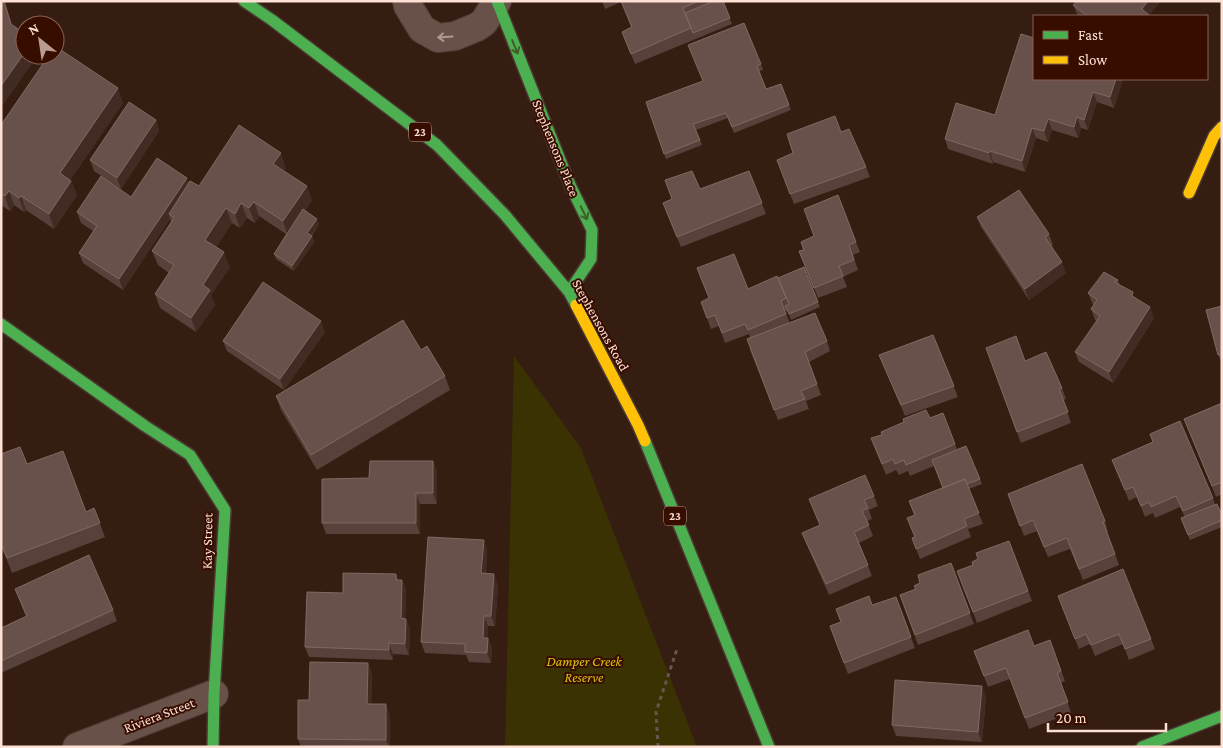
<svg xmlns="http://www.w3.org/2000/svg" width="1223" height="748" viewBox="0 0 1223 748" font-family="'Crimson Pro',serif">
<rect width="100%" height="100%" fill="#351d12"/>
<!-- green -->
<path fill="#3a3203" d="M514,356L581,448L697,747H505Z"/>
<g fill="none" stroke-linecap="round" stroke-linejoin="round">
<!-- street casing -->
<g stroke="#4b3932" stroke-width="30">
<path id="street" d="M407,1L408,6L422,29L438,38L455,36L477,27L484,22L497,1
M77,747L214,694"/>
</g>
<!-- fast casing -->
<g stroke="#4b3932" stroke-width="14">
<path id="fast" d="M244,1L272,20L437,145L505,215L569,292L576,305
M497,1L570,185L592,230L591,259L569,292
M1,324L145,426L190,455L225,510L214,694L213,747
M645,441L769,747
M1142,747L1222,716"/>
</g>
<!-- slow casing -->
<g stroke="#4b3932" stroke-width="14">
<path id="slow" d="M1189,193L1214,136L1222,127
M576,305L638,425L645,441"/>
</g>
<!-- path -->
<path stroke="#69554d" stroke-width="3" stroke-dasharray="4 4" stroke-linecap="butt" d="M658,747L656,712L677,649"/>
<!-- street -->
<use href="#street" stroke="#675148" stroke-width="28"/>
<!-- fast -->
<use href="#fast" stroke="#4caf50" stroke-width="11"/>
<!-- slow -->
<use href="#slow" stroke="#ffc107" stroke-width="11"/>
</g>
<!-- wall -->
<path fill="#58403b" d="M602,1H712V2L723,1L732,24L635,64L622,32L631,27L621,2L605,9Z
M1077,1H1161L1149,15L1150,16H1078L1073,5Z
M761,64L763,70L759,71L766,89L781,84L791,110L734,133L728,118L696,130L702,145L666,159L646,102Z
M1034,79H1123L1114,108L1097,102L1088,130L1081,128L1078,138L1052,130L1048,142L1036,138L1025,172L993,162V164L948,149L945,139L995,115Z
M123,103L70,180L71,181L77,195L54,229L26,210L24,212L14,205L10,211L1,205V125Z
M156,120L159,131L121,189L94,171L90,160Z
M841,132L866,167L870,177L794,204L777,160Z
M286,168L284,171L312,200L305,211L319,224L312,236L314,242L294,271L276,259L274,254L286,234L259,216L255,223L247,218L240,228L232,223L216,247L230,267L211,295L215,305L196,332L160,308L155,294L169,273L158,265L152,251L171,222L170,219L123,290L83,263L79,253L93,231L81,223L77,212L131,197L189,183L199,186Z
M749,171L766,214L681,247L667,213L700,189Z
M977,217L1049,234L1053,245L1051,246L1066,273L1029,300L981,227Z
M801,242H856L860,252L853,255L858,270L843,277L847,287L818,298L799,251L803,250Z
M804,267L820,307L791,320L787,310L785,311L790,323L827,341L830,351L809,362L821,395L806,401L809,409L778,420L750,350V338L749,334L725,343L719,326L711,329L701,302L709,298L697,268L748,289L778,278Z
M1118,280L1120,286L1136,298L1154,318L1113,383L1079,362L1075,352L1097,321L1095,320L1091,309L1094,305L1092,303L1088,293Z
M1222,306V364L1218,355Z
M325,332L284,390L227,351L223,341Z
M933,335L958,397L905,416L879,355Z
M986,348L1025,361L1062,388L1066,399L1063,400L1071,423L1021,443Z
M421,350L445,376L450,390L317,470L281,410L276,396Z
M1222,403V494L1216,497L1184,419Z
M943,413L957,449L966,446L982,484L969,489L983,524L968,529L971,537L920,559L912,538L915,537L907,518L914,515L909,501L943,488L934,466L910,476L908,471L899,475L896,470L886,475L871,438Z
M1150,434L1213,498L1215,504L1222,515V527L1190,540L1183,524L1185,517L1180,507L1155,518L1153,513L1145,517L1137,497L1129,501L1112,460L1153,442Z
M433,461L437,472V504H420V534H326L322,523L369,478Z
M27,464L86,512L94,508L105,537L12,573L1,545Z
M1008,494L1105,521L1108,532H1107L1119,565L1083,580L1070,549L1048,557L1037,531L1024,536Z
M874,496L878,506L869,510L872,519L867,521L873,536L859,543L872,576L829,595L806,543L802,533L820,525L809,499Z
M1009,541L1032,601L977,623L957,571L973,565L978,559Z
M487,550L486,574L498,585L495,626H488L487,638H488L492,648L491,663L469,662L466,655L425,653L421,642Z
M951,563L974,624L918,645L900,595L915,589L914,586L920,583Z
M396,574L398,580H402L406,590L405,618L410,629L409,655L393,654V660L309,657L305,647L343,593Z
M15,589L113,610L117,621L1,673V628L26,617Z
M1058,596L1151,639L1155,649L1129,660L1123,644L1095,656L1090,644L1079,649Z
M896,597L915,648L848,674L830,626L841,622L872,605Z
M1050,640L1065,681L1061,683L1071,713L1029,729L1010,679L988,687L974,651L1034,646Z
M372,673L371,704L390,715V747H301L298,739L309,700Z
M986,696L982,742L896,736L892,725Z"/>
<!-- shaded-wall -->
<path fill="#422b23" d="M4,1H5L16,39L11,24Z
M1148,1H1161L1148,16L1142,9Z
M25,52V55H38L1,108V86Z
M1116,79H1123L1114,108L1110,97Z
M118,88L123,103L65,188L60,173Z
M1093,92L1097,102L1088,130L1084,120Z
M1077,117L1081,128L1078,138L1074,127Z
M1048,119L1052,130L1048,142L1044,131Z
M156,120L159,131L121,189L117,178Z
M1032,128L1036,138L1025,172L1022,161Z
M990,151L993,162V164L989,153Z
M281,153L286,168L278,179L273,164Z
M187,178L191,189L169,214L170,219L123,290L119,279Z
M71,181L77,195L54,229L49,214Z
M307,186L312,200L288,236L283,221Z
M9,191L14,205L10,211L5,196Z
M21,196L26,210L24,212L19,198Z
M254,202L259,216L255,223L249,208Z
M241,203L247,218L240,228L235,214Z
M226,208L232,223L210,255L205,240Z
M317,219L319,224L309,239L307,233Z
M312,236L314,242L294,271L292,266Z
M224,252L230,267L211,295L215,305L196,332L191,318L203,285Z
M1062,262L1066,273L1029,300L1025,289Z
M1150,307L1154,318L1113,383L1109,372Z
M321,321L325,332L284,390L280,379Z
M433,461L437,472V504L433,493Z
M416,493L420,504V534L416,523Z
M484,540L487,550L485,584L481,573Z
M494,574L498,585L495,626L491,616Z
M402,580L406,590L405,629L401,618Z
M484,616L488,626L487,648L483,638Z
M406,619L410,629L409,655L405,644Z
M488,638L492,648L491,663L487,653Z
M389,643L393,654V660L389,650Z
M368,663L372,673L371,714L367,704Z
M982,686L986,696L982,742L978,732Z
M386,704L390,715V747H389L386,740Z"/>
<!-- building -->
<path fill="#69514b" stroke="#816861" d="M1,1H4L11,24L25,34V52L1,86Z
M621,1H699L683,8L691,28L631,54L622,32L632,27Z
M714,1H723L730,18L693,33L685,13Z
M1077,1H1148L1142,9L1150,16H1087L1073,5Z
M744,23L761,64L757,66L766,89L781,84L789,105L732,127L726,113L693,124L700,140L664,154L646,102L703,81L688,45Z
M1021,34L1034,38V79H1116L1110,97L1093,92L1084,120L1077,117L1074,127L1048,119L1044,131L1032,128L1022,161L990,151L989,153L945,139L956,103L995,115Z
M55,46L118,88L60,173L71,181L49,214L21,196L19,198L9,191L5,196L1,194V125L49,55H55Z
M129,102L156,120L117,178L90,160Z
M835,116L841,132L849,129L866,167L790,194L777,160L793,153L787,134Z
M239,125L281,153L273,164L307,186L283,221L254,202L249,208L241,203L235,214L226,208L205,240L224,252L203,285L210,290L191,318L155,294L174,265L152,251L174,218L169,214L190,181L199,186Z
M157,158L187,178L119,279L79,253L97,226L77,212L101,176L131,197Z
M692,171L700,189L749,171L762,203L677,237L663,203L672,199L665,180Z
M1019,190L1049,234L1045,237L1062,262L1025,289L977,217Z
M838,195L856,242L849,245L854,260L839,266L843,276L814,288L799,251L804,250L801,242L814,236L804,209Z
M303,209L317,219L307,233L312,236L292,266L274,254Z
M734,254L748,289L777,276L786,298L781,301L786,314L748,330L745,324L722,333L715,315L707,318L701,302L709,298L697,268Z
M804,267L818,302L789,314L785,306L789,304L778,278Z
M1104,272L1118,280L1114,282L1133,292L1132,296L1150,307L1109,372L1075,352L1100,316L1091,309L1097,300L1088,293Z
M263,282L321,321L280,379L223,341Z
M1222,306V354L1218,355L1206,310Z
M815,313L827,341L805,352L817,384L801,391L805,399L774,410L747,339Z
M403,320L421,350L427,346L445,376L311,455L276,396Z
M933,335L954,386L901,405L879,355Z
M1016,336L1025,361L1046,352L1062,388L1059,389L1068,412L1017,432L986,348Z
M1222,403V482L1212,486L1184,419Z
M926,410L930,418L943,413L955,444L906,465L904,460L895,464L893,459L882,464L871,438L882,435L881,432L904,422L903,419Z
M1180,421L1213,498L1183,511L1176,496L1151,507L1149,502L1141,506L1133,487L1125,490L1112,460L1153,442L1150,434Z
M966,446L980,479L967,484L965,479L943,488L932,460Z
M20,447L27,464L63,451L86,512L94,508L100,523L7,558L1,544V454Z
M370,461H433V493H416V523H322V479L369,478Z
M1082,464L1105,521L1103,522L1115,554L1079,569L1067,538L1044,547L1033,520L1020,526L1008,494Z
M865,475L874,496L864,500L868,508L862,511L869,525L854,532L868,565L826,584L802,533L820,525L809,499Z
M965,479L979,513L964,519L967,526L916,549L912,538L915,537L907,518L915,515L909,501Z
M1217,504L1222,515V520L1188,535L1181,518Z
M428,537L484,540L481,573L494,574L491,616H484L483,638H488L487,653L465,652V644L421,642Z
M1009,541L1028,591L973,612L957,571L973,565L972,562L978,559L976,553Z
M89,555L113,610L1,661V628L27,616L15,589Z
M951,563L970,613L915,635L900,595L916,589L914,586L920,583L918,575Z
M1123,569L1151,639L1125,649L1119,634L1091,645L1086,634L1075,639L1058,596Z
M343,573L396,574V580H402L401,618L406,619L405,644L389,643V650L305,647L307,592L343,593Z
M869,596L872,605L896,597L911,637L844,663L830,626L841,622L836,609Z
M1028,630L1034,646L1050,640L1061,671L1057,673L1068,702L1025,718L1006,668L984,676L974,651Z
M310,662L368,663L367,704H386V740L298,739V700H309Z
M895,680L982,686L978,732L892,725Z"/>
<!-- one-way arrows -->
<defs><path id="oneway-shaft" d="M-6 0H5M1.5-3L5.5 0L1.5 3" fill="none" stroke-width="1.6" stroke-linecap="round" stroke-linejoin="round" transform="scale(1.25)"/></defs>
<use stroke="#b2988e" href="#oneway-shaft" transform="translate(445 37) rotate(176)"/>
<g stroke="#425e28">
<use href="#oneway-shaft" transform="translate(515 47) rotate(68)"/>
<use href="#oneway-shaft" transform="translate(584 213) rotate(64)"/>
</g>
<g text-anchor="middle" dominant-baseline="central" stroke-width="4" stroke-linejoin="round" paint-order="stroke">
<!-- shield labels -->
<g fill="#370d00" stroke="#c2a195" stroke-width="1">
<rect x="409" y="122.5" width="22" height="19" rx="4"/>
<rect x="664" y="506.5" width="22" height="19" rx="4"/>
</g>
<g font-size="12" font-weight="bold" fill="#fee0d5">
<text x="420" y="132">23</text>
<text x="675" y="516">23</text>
</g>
<!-- street labels -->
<g font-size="14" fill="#fee0d5" stroke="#370d00">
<text transform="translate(556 148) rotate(68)">Stephensons Place</text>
<text transform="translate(601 325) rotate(61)">Stephensons Road</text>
<text transform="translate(207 541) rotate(-89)">Kay Street</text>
<text transform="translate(159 715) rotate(-21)">Riviera Street</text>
</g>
<!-- park labels -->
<g font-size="14" font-style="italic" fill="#d9c50d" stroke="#370d00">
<text x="584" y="661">Damper Creek<tspan x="584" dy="16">Reserve</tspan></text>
</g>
</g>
<!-- border -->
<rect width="1223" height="748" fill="none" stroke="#fee0d5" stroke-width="5"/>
<!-- legend -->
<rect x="1033" y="15" width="175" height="65" fill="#370d00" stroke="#876155"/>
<rect x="1043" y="31" width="25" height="8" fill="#4caf50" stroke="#876155"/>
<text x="1078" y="40" font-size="15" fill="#fee0d5">Fast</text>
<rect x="1043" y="56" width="25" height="8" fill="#ffc107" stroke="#876155"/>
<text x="1078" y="65" font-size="15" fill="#fee0d5">Slow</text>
<!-- north arrow -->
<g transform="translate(40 40) rotate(330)"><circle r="24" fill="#370d00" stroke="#876155"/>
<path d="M0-4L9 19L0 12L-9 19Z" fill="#b89c91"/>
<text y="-8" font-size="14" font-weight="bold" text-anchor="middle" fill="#fee0d5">N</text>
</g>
<!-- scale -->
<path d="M1048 723v8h118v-8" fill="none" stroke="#fee0d5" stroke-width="2.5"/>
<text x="1056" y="723" font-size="15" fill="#fee0d5" stroke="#370d00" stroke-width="4" paint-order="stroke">20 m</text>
</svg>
